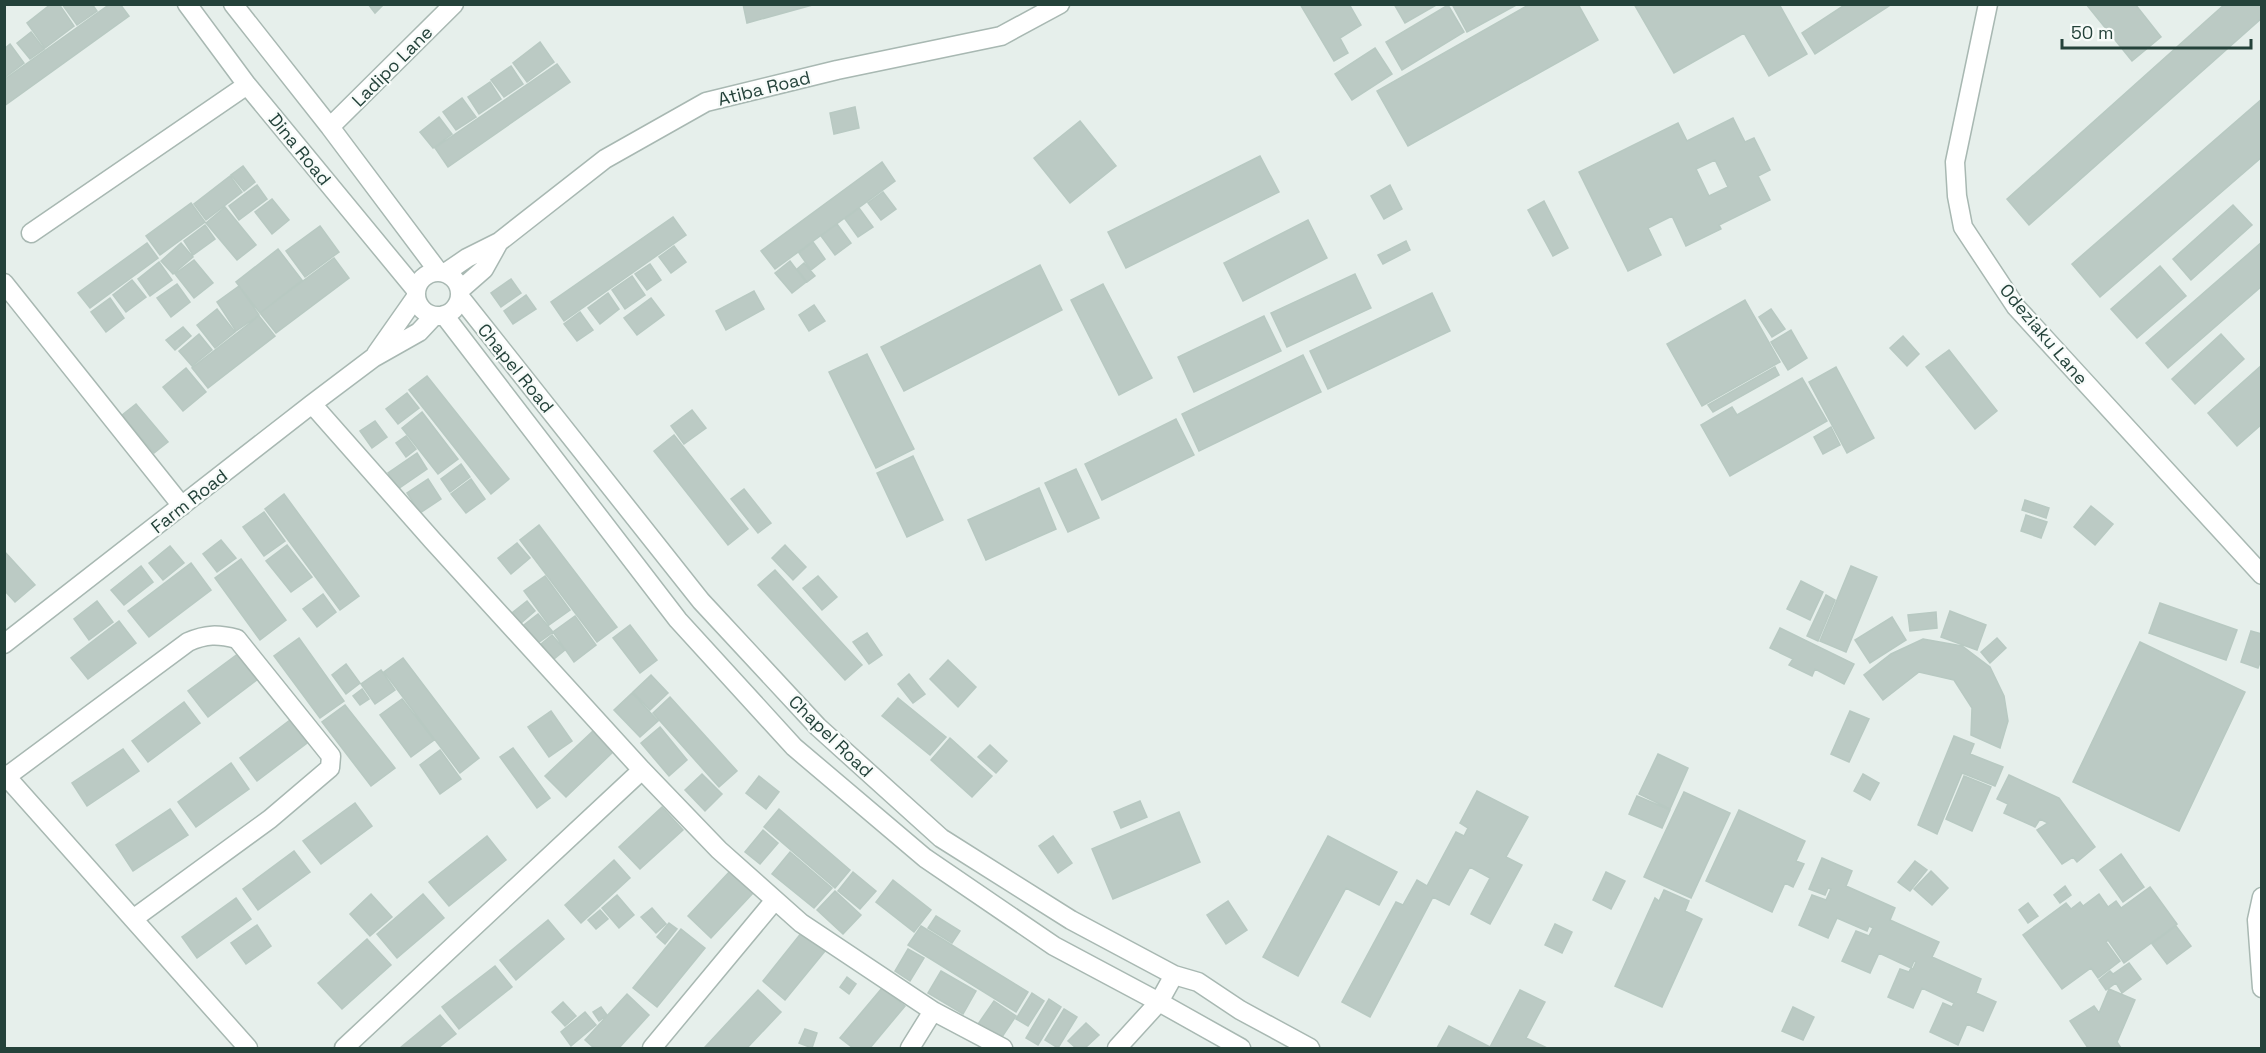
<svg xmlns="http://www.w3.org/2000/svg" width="2266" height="1053" viewBox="0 0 2266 1053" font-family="'Space Grotesk',sans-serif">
<rect width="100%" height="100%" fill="#e6efeb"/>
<!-- building -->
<path fill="#bbcac4" stroke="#b8c9c2" stroke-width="1.5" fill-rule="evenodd" d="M51,4H59L74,26L45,48L27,23Z
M62,4H92L97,11L77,25Z
M110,4H120L129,16L4,106V80Z
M368,4H384L375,13Z
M743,4H816L747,23Z
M1300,4H1349L1361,25L1340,38L1348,53L1334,61Z
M1394,4H1438L1405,23Z
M1452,4H1518L1467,32Z
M1530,4H1578L1598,40L1408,146L1377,91Z
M1634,4H1779L1807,54L1769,76L1744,33L1674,73Z
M1846,4H1892L1815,54L1802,33Z
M2086,4H2135L2161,37L2132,61Z
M2225,4H2262V18L2029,225L2007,199Z
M1448,5L1464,32L1402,70L1386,42Z
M31,32L44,49L30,59L17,43Z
M540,42L554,62L527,82L513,63Z
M10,44L24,63L4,78V49Z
M1375,48L1392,74L1352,100L1335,74Z
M557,64L570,82L448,167L435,148Z
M511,66L523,84L504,97L491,80Z
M490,82L501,99L479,114L468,97Z
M462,98L476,117L456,130L443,112Z
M2262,99V157L2100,297L2072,264Z
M855,107L859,128L834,134L830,113Z
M439,117L452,134L433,148L420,132Z
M1733,118L1745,142L1754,138L1770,170L1758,176L1770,200L1719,225L1721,229L1686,246L1672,216L1648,228L1661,255L1628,271L1579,172L1678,123L1687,141ZM1715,160L1728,187L1709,196L1696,169Z
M1080,121L1116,166L1070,203L1034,158Z
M1260,156L1279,192L1126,268L1108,232Z
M882,162L895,181L775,269L761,251Z
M243,166L255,182L244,191L231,175Z
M230,176L242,192L206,220L194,204Z
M257,185L267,199L239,220L229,206Z
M1390,185L1402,209L1384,219L1371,196Z
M883,192L896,209L881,220L868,203Z
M272,199L289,220L272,234L255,212Z
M1544,201L1568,248L1553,256L1528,210Z
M191,203L205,222L160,255L146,236Z
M2233,205L2252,225L2191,280L2173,259Z
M225,207L256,245L237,260L206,223Z
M859,208L873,227L858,237L845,219Z
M673,217L686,235L564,321L551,302Z
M1308,220L1327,258L1243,301L1224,263Z
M837,224L851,243L835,255L821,236Z
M205,225L215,239L193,255L184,241Z
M320,226L339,252L305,277L286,251Z
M1406,241L1410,250L1383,264L1378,255Z
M813,242L825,259L811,270L799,253Z
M2262,242V286L2168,368L2146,343Z
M147,243L158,258L90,308L78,293Z
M181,243L193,257L173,274L161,261Z
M674,246L686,262L671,273L659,257Z
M278,249L302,280L260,313L236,282Z
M334,258L349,278L276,333L260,313Z
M194,260L213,283L194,298L175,274Z
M790,261L806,282L792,293L775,273Z
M159,262L172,280L150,296L138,279Z
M804,263L815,276L807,282L797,269Z
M650,264L661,280L647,290L635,274Z
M1040,265L1062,310L904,391L881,347Z
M2160,266L2186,296L2137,338L2111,309Z
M1355,274L1371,308L1287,347L1271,313Z
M632,276L645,295L625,309L612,290Z
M511,279L521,293L501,307L491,293Z
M132,280L146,297L126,312L113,295Z
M177,284L190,302L171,317L157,298Z
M1103,284L1152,378L1119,395L1071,300Z
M239,286L259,315L236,331L217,302Z
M754,291L764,309L726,330L716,311Z
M608,293L619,309L600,324L588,308Z
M1432,293L1450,331L1328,389L1310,351Z
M526,295L536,309L513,324L504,311Z
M110,298L124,318L106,332L91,312Z
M651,298L664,315L637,335L624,318Z
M1745,300L1780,362L1702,406L1667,344Z
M814,305L825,321L809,331L799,315Z
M217,309L235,332L215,348L197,325Z
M1771,309L1785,329L1772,337L1759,317Z
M580,312L593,330L577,341L564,324Z
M259,316L275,336L208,388L192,368Z
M1264,316L1281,351L1194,392L1178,357Z
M183,327L191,336L175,350L166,340Z
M1791,330L1807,358L1788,370L1771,342Z
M199,334L212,350L192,366L179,351Z
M2221,334L2244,359L2195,404L2172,379Z
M1903,336L1919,354L1907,366L1890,348Z
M1949,350L1997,411L1975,429L1926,367Z
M867,354L914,449L876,468L829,372Z
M1303,355L1321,392L1199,451L1182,414Z
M2262,365V424L2237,446L2208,413Z
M1775,367L1779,375L1713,412L1708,405Z
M1836,367L1874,438L1847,453L1809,382Z
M186,368L206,392L183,411L163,387Z
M427,376L509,479L491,494L409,390Z
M1802,378L1827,421L1730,476L1701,425L1732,407L1737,415Z
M407,393L419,408L398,424L386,409Z
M136,404L168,442L154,453L122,415Z
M692,410L706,428L684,444L671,426Z
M422,412L458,459L438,474L402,428Z
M1176,419L1194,455L1102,500L1085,464Z
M375,421L387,437L372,448L360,431Z
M1831,427L1840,445L1823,454L1814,437Z
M674,435L748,529L728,545L654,451Z
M406,436L416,449L406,457L396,443Z
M417,453L427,469L398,489L388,473Z
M913,456L943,520L907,537L877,473Z
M461,464L470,477L450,492L441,479Z
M1076,469L1099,518L1068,532L1045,483Z
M428,479L441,499L420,513L407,493Z
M471,479L485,499L466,513L451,494Z
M1039,488L1056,529L986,560L968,520Z
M744,489L771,523L758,533L731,499Z
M284,494L359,596L340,610L265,509Z
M2025,500L2049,508L2046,518L2022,510Z
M2091,506L2113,524L2095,545L2074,527Z
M264,512L285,541L264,556L243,527Z
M2026,515L2047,522L2041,538L2021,531Z
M539,525L617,627L597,642L520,540Z
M221,540L236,558L217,572L203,554Z
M517,543L530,558L511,574L498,558Z
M287,545L312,577L291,592L266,561Z
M785,545L806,567L793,580L772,558Z
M170,546L184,563L163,580L149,563Z
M4,551L35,585L15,602L4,590Z
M241,559L286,620L260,640L215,578Z
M191,563L211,590L149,637L128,611Z
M141,566L153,582L124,605L111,590Z
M1851,566L1877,577L1846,652L1820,641Z
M775,570L862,665L845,680L758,585Z
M545,576L570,610L549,625L524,591Z
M818,576L837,597L822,610L803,588Z
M1801,581L1823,592L1810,620L1787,609Z
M323,594L336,612L317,627L303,609Z
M1826,595L1835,600L1818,641L1807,636Z
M97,601L113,622L89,640L74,619Z
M527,601L535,611L520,624L512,613Z
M2160,603L2237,630L2226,660L2149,633Z
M1950,611L1986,625L1977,650L1941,637Z
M1936,612L1937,628L1910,631L1908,615Z
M538,614L553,632L538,643L524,625Z
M575,616L596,645L574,662L553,632Z
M1892,617L1906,640L1870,663L1855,640Z
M119,621L136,643L88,679L71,658Z
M630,625L657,660L640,673L613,638Z
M1780,628L1854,664L1844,684L1815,669L1812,676L1789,665L1793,659L1770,648Z
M2251,631L2262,634V657L2258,668L2241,662Z
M867,633L882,655L869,664L853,642Z
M552,635L565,650L554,659L541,644Z
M299,638L344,701L320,718L274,656Z
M1997,638L2006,648L1990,663L1981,652Z
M1923,639L1962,646L1990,667L2004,696L2008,721L2000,748L1971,735L1972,708L1954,680L1919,672L1883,700L1864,675L1891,654Z
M2140,642L2245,692L2179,831L2073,782Z
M239,653L258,679L208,717L188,691Z
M403,658L479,758L460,773L384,672Z
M948,660L976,687L958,707L930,679Z
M346,664L360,683L346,694L332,675Z
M381,670L395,690L375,704L361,684Z
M909,674L925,694L913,703L898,684Z
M651,675L668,693L650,710L633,692Z
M362,689L369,699L360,705L353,696Z
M632,693L658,721L640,737L614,710Z
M670,697L737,771L719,787L653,713Z
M898,698L946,737L930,755L882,716Z
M402,699L434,740L411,757L380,715Z
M184,702L200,723L148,762L132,741Z
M345,705L395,768L371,786L322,722Z
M551,711L572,741L549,757L528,727Z
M1850,711L1869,719L1849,762L1831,754Z
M290,720L307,743L257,781L240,758Z
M660,727L687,760L669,776L641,743Z
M594,730L614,751L566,797L545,776Z
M1954,736L1974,744L1970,754L2003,767L1995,786L1962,773L1937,834L1918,825Z
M950,738L992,776L972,797L931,760Z
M990,745L1007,761L996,773L978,757Z
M513,748L550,798L537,808L500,757Z
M123,749L139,771L87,806L72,783Z
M440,750L461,779L440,794L420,765Z
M1658,754L1688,768L1670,809L1639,794Z
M231,763L249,789L196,827L178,802Z
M702,774L722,794L705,811L685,790Z
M1863,774L1879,783L1870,800L1854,791Z
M2009,775L2059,798L2095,847L2077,862L2073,857L2062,864L2037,830L2048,823L2040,819L2035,827L2004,813L2008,804L1997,799Z
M759,776L779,792L766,809L746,793Z
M1964,776L1991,787L1972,831L1946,819Z
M1477,791L1528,817L1506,857L1522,865L1490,924L1471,914L1490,878L1470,867L1449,905L1433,897L1370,1017L1342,1002L1396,902L1403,905L1417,880L1427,886L1456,832L1464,836L1468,828L1460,823Z
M1684,792L1730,813L1691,898L1644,877Z
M1637,796L1670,810L1662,828L1629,814Z
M1140,801L1147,817L1121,828L1114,812Z
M355,803L372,826L321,864L303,841Z
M662,807L683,830L640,869L619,847Z
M170,809L188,835L133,871L116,845Z
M779,809L850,870L835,888L764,827Z
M1739,810L1805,841L1796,861L1804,864L1793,887L1785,883L1772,912L1706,881Z
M1179,812L1200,862L1113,899L1092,849Z
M763,830L778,843L760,864L745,852Z
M487,836L506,860L449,906L429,882Z
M1053,836L1072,863L1058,873L1039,846Z
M1328,836L1397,872L1379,905L1346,888L1298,976L1263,957Z
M294,851L310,872L258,910L243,889Z
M790,852L832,888L814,908L772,874Z
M2121,854L2144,887L2123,902L2100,870Z
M1822,858L1852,871L1846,886L1895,908L1890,920L1939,942L1932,957L1981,979L1976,993L1996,1002L1983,1031L1967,1024L1958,1045L1930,1032L1943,1003L1952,1007L1954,1003L1922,988L1913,1008L1888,997L1900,969L1909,972L1911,968L1913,969L1916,962L1914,961L1911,968L1879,953L1870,973L1842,961L1856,931L1869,936L1873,928L1869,926L1867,931L1837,918L1828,938L1799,925L1812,895L1826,900L1831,889L1828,888L1825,895L1809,889Z
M614,860L630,878L581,923L565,905Z
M1915,861L1927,870L1910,891L1898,882Z
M731,870L754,892L711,938L688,916Z
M1931,871L1948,888L1932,905L1914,889Z
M853,872L876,891L860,909L838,891Z
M1606,872L1625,881L1611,909L1593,900Z
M893,880L931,910L914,932L876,902Z
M2065,886L2071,895L2060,903L2054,895Z
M2150,887L2177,924L2124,963L2108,940L2106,942L2120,961L2098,978L2091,968L2062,989L2023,935L2066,903L2071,909L2080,902L2083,906L2099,894L2108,907L2116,901L2121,908Z
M1664,890L1689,901L1685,911L1702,919L1662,1007L1615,986L1655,898L1659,901Z
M835,891L861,915L843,934L817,910Z
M371,894L392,917L370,936L350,914Z
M423,894L444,918L397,958L377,934Z
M617,895L634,915L619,928L602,908Z
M236,898L251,919L197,958L182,937Z
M1228,901L1247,930L1226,944L1207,915Z
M2028,903L2038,916L2028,923L2019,910Z
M652,908L666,924L656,933L641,917Z
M600,910L608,919L596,929L588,920Z
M936,916L960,931L952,943L928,928Z
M548,920L564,939L516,980L500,960Z
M669,923L677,929L665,944L657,937Z
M1555,924L1572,932L1562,953L1545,945Z
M257,925L271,946L246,964L231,943Z
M921,926L1028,992L1016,1012L908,945Z
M2176,926L2191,946L2167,964L2152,944Z
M681,929L705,948L657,1007L633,988Z
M802,932L825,951L785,1000L763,981Z
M367,939L391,965L342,1009L318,983Z
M908,949L924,958L910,981L895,971Z
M2129,963L2141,979L2122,993L2116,983L2106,990L2099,980L2110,971L2113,974Z
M495,966L512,987L459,1029L442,1007Z
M941,971L976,991L963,1014L928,993Z
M847,977L856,984L849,994L840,987Z
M882,988L905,1006L870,1048H853L840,1038Z
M2109,989L2135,1000L2117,1042L2121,1048H2088L2070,1021L2094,1006L2099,1013Z
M758,990L781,1012L747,1048H707L705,1047Z
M1520,990L1545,1002L1526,1038L1547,1048H1437L1449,1026L1490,1047Z
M1032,993L1044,1001L1028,1026L1016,1019Z
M627,994L649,1015L619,1048H594L585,1040Z
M1049,999L1061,1007L1038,1045L1026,1038Z
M994,1001L1016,1016L998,1043L976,1027Z
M563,1002L576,1016L565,1026L552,1012Z
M601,1007L607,1015L599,1021L593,1012Z
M1793,1007L1814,1017L1803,1040L1782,1031Z
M1064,1009L1077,1017L1058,1048L1045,1040Z
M585,1012L596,1025L571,1046L561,1032Z
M440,1015L456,1034L438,1048H400Z
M1086,1023L1099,1035L1085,1048H1076L1068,1041Z
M805,1029L817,1033L812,1048L799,1043Z"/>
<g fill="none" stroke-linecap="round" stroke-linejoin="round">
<!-- minor casing -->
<g stroke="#a8b8b2" stroke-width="21">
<path id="minor" d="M187,4L247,85L416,290
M233,4L330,127L438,271
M1988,4L1955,162L1957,196L1963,227L2016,307L2262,575
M330,127L454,4
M31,233L247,85
M416 294a22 22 0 1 1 44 0a22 22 0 1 1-44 0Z
M445,273L467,258L499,242L605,159L706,102L837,70L1001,36L1060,4
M4,283L182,506
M460,290L484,269L499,242
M460,297L701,601L818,727L941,838L1071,920L1174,975L1198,982L1240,1010L1310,1048
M444,315L678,620L794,747L925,858L1054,946L1159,1002L1241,1048
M376,354L416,297
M312,404L433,541L642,770L719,850L801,923L933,1011L1003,1048
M4,644L312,404L373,358L419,332L434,316
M4,774L248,1048
M6,777L188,642C206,634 218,634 237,639L331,756L330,768L270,819L133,919
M2262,897L2257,920L2262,988
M344,1048L642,770
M652,1048L775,900
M910,1048L933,1011
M1117,1048L1159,1002L1174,975"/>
</g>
<!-- minor -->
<use href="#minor" stroke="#fff" stroke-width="18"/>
</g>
<g text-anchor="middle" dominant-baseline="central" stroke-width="4.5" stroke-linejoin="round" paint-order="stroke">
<!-- street labels -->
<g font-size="18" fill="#24423a" stroke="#f7fbf9">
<text transform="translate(392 66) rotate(-45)">Ladipo Lane</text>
<text transform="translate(764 88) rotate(-14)">Atiba Road</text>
<text transform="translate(300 149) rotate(51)">Dina Road</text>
<text transform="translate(2044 334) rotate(50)">Odeziaku Lane</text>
<text transform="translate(516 368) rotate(51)">Chapel Road</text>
<text transform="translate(189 501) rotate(-38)">Farm Road</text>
<text transform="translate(831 736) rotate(44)">Chapel Road</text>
</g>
</g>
<!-- border -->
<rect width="2266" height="1053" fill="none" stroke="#24423a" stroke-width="12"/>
<!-- scale -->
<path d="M2062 39v9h189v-9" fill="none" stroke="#24423a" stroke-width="3"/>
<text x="2071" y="39" font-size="18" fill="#24423a" stroke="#f7fbf9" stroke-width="4.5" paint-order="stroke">50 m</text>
</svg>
